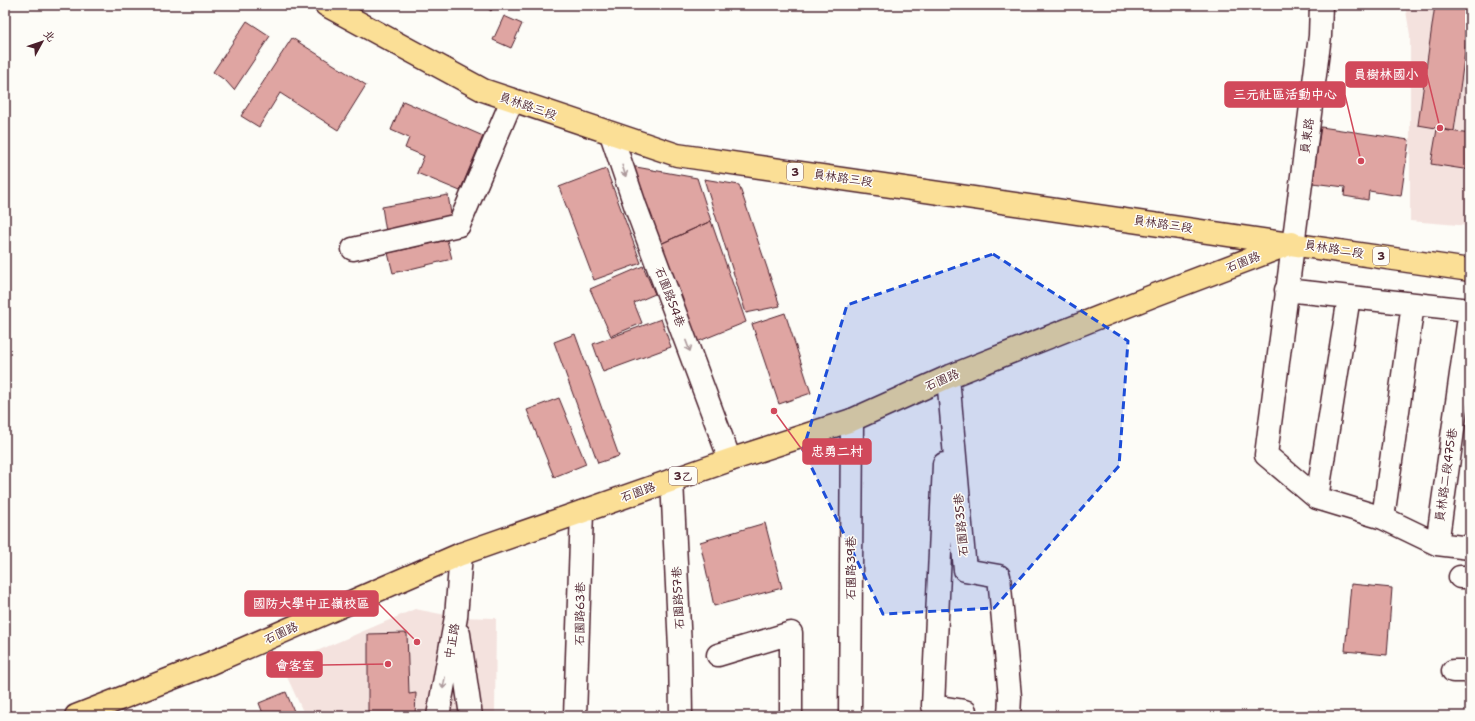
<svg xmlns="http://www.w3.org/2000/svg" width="1475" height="721" viewBox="0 0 1475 721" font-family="'Shantell Sans','LXGW WenKai TC',sans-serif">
<rect width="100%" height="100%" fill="#fdfcf7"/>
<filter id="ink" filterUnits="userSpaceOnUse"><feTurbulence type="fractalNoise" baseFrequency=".025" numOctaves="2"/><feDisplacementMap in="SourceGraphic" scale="8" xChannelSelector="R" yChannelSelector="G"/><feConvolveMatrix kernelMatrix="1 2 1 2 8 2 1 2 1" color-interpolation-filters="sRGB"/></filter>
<g filter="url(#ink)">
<!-- built -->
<path fill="#f4e2de" d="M1405,5H1470V226L1410,221V35Z
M415,609L456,617L496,618L495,716H305L282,666Z"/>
<!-- building -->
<path fill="#dfa5a2" stroke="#4a1f2b" d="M483,5H495L491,11Z
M1435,5H1470V17L1454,131L1418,125Z
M504,16L522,24L511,48L493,40Z
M247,21L270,36L234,90L226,81L213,72Z
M292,38L366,85L338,130L280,93L259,127L241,116Z
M403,101L483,136L460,191L417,173L424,156L405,148L409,138L391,130Z
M1321,127L1409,140L1401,196L1369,191L1368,200L1344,196L1345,187L1312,183Z
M1437,129L1470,134V170L1431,164Z
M625,165L697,178L711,221L656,246Z
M606,169L641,263L594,280L559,187Z
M704,179L739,185L780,306L746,313Z
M448,195L452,220L386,232L382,207Z
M711,221L746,322L692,344L656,246Z
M447,240L452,259L393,273L388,253Z
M643,266L655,294L634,303L642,323L611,336L590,289Z
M785,313L811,393L779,404L752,324Z
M661,319L671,347L603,372L593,344Z
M575,334L619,456L598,463L554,342Z
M559,398L586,464L554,477L527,410Z
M765,523L782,588L714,606L700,542Z
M1351,584L1392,588L1387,655L1345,651Z
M407,633L409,694L416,693L415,716H368V634Z
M286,692L296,716H264L259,703Z"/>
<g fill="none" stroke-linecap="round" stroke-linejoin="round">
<!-- minor casing -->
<g stroke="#4a1f2b" stroke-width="25">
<path id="minor" d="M1321,5L1320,36L1266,455L1317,498L1383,518L1437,544L1470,548
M611,134L635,205L730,460
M353,249L459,225L512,100
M1286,290L1470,310
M948,377L965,570L999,576L1010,697L1009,716
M944,464L933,706L965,711V716
M672,480L680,648L681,716
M1317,498L1349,297
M1383,518L1413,304
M1437,544L1470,310
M1460,577H1470
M459,634L471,716
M718,655L791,633V716
M1453,671H1470
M438,716L456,617L461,554
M575,716L582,512
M850,716L852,420"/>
</g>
<!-- major casing -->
<g stroke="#4a1f2b" stroke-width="25">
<path id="major" d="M326,5L483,90L677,155L1470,270
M76,716L211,663L461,554L730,460L852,420L948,377L1155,295L1292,243"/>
</g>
<!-- minor -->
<use href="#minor" stroke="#fdfcf7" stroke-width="22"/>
<!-- major -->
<use href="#major" stroke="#fbdf96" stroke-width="22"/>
</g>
<!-- one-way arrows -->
<defs><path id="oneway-shaft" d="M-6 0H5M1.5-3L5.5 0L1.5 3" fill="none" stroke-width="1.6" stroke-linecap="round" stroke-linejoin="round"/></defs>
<g stroke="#ac999b">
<use href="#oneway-shaft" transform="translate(624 171) rotate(72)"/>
<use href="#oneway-shaft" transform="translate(688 346) rotate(69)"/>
<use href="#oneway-shaft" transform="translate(444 683) rotate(100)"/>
</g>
</g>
<!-- marked area -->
<path fill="#1d4ed8" fill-opacity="0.2" stroke="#1d4ed8" stroke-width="3" stroke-dasharray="8 5" stroke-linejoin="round" d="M993,254L1128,341L1119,466L994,608L883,614L803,450L847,305Z"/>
<g text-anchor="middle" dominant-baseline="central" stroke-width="3" stroke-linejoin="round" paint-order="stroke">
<!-- shield labels -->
<g fill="#fdfcf7" stroke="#806168" stroke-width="1">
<rect x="787" y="163" width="16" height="18" rx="3"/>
<rect x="1373" y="247" width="16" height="18" rx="3"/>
<rect x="669" y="467" width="28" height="18" rx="3"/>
</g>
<g font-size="11" font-weight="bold" fill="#4a1f2b">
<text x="795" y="172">3</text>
<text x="1381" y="256">3</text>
<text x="683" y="476">3乙</text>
</g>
<!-- street labels -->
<g font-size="12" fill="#4a1f2b" stroke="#fdfcf7">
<text transform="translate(528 106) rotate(19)">員林路三段</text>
<text transform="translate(1307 136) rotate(-82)">員東路</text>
<text transform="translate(843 178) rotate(8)">員林路三段</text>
<text transform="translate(1163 224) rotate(8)">員林路三段</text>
<text transform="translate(1334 249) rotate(9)">員林路二段</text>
<text transform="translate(1243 262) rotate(-21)">石園路</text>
<text transform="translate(670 297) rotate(69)">石園路54巷</text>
<text transform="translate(942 380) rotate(-23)">石園路</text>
<text transform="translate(1446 475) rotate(-82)">員林路二段475巷</text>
<text transform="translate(638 492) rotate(-19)">石園路</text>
<text transform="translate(961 525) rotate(-95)">石園路35巷</text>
<text transform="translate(851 568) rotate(-90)">石園路39巷</text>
<text transform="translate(678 598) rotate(-93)">石園路57巷</text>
<text transform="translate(580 614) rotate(-89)">石園路63巷</text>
<text transform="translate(281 633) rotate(-24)">石園路</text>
<text transform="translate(452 641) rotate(-80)">中正路</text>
</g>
</g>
<!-- callouts -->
<path fill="none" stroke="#d1495b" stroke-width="1.5" d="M1440 128L1427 75M1361 161L1345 95M774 411L803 451M417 642L378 603M388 664L322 665"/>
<g fill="#d1495b" stroke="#fdfcf7" stroke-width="1.5">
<circle cx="1440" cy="128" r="4"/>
<circle cx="1361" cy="161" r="4"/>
<circle cx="774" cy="411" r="4"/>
<circle cx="417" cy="642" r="4"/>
<circle cx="388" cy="664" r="4"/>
</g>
<g fill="#d1495b" stroke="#d1495b" stroke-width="1.5">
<rect x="1346" y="62" width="81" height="25" rx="4"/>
<rect x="1225" y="82" width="120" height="25" rx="4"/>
<rect x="803" y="439" width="68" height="25" rx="4"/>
<rect x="245" y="591" width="133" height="25" rx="4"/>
<rect x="267" y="652" width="55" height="25" rx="4"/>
</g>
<g font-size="13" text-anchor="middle" font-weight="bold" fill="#fff">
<text x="1386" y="79">員樹林國小</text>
<text x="1285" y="99">三元社區活動中心</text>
<text x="837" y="456">忠勇二村</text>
<text x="311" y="608">國防大學中正嶺校區</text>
<text x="295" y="670">會客室</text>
</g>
<!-- margin -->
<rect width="1475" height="721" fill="none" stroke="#fdfcf7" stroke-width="20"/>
<rect x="10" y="10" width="1455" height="701" fill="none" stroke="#4a1f2b" stroke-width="1.5" filter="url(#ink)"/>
<!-- north arrow -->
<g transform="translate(42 42) rotate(50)" stroke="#fdfcf7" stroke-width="3" paint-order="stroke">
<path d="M0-3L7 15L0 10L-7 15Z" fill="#4a1f2b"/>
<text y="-6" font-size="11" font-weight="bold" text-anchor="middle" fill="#4a1f2b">北</text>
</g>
</svg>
